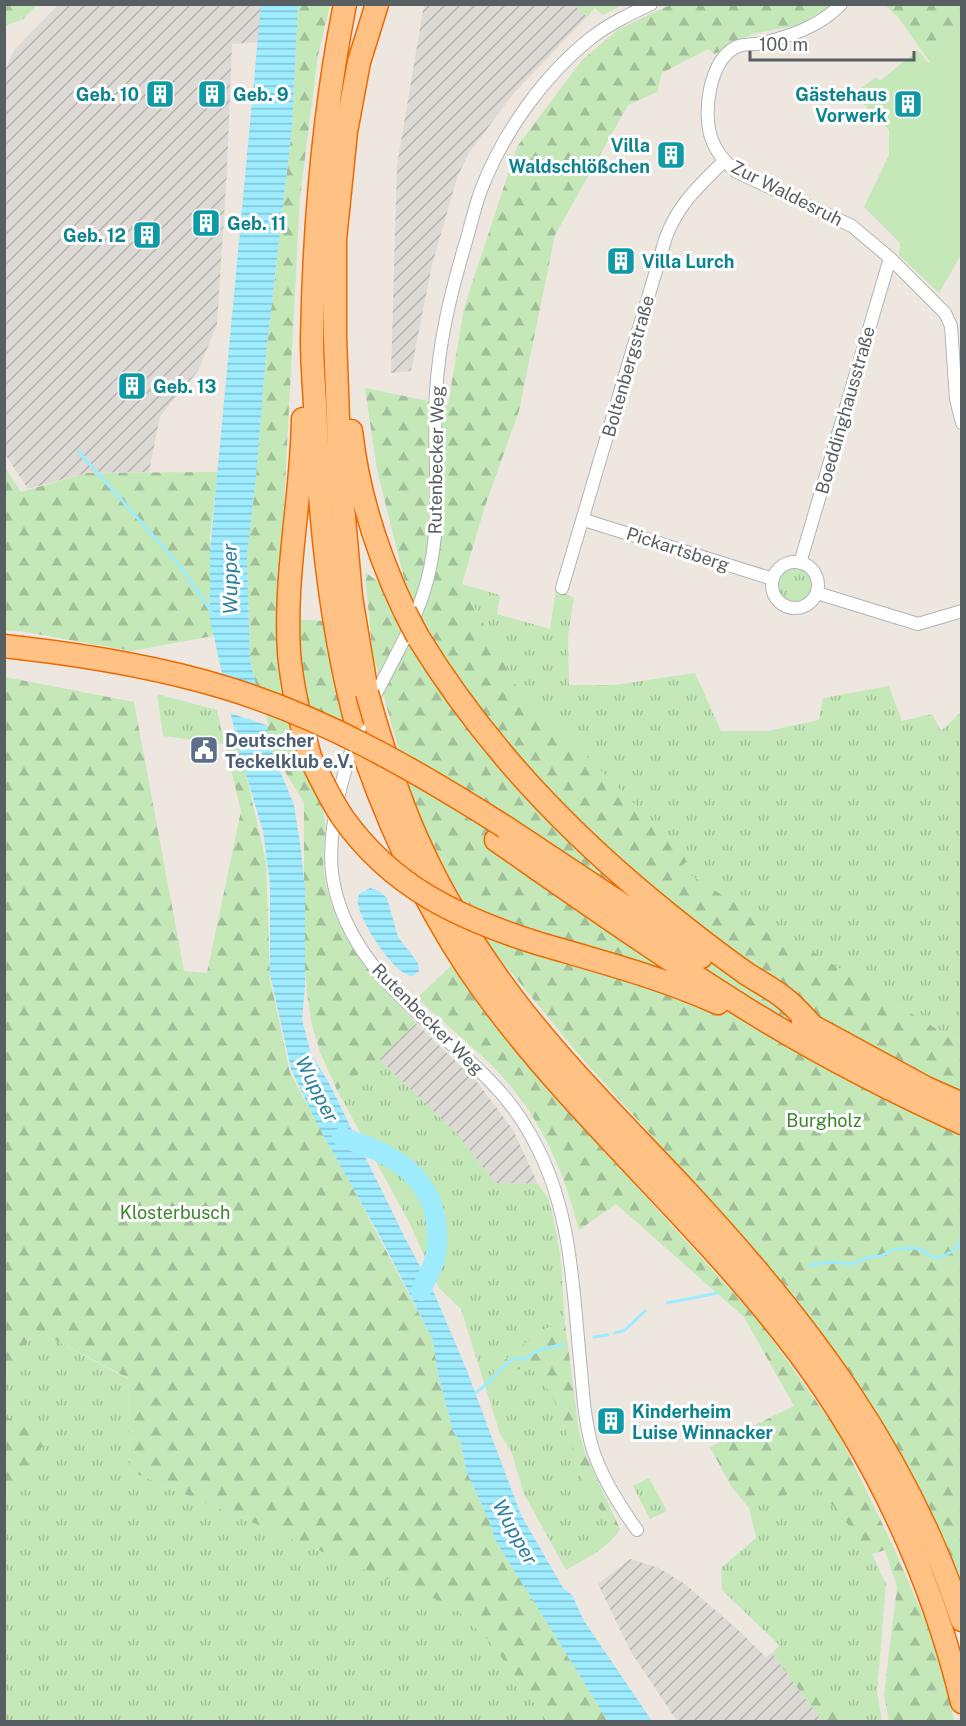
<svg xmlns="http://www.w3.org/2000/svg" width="966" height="1726" viewBox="0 0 966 1726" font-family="'Public Sans',sans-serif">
<defs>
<pattern id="industrial-furrows" width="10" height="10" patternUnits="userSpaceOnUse" patternTransform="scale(1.5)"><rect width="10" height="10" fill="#ddd9d4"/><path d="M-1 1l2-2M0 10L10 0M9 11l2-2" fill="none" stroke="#b6b3af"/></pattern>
<pattern id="grass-tufts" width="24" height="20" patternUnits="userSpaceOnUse" patternTransform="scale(1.5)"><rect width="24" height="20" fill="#c4e8b8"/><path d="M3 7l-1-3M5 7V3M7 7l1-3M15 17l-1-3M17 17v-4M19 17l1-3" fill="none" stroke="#a2bf99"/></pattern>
<pattern id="forest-firs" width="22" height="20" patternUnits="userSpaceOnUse" patternTransform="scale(1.5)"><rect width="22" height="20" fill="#c4e8b8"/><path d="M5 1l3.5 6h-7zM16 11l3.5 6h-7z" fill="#a2bf99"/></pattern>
<pattern id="water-rules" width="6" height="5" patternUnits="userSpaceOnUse" patternTransform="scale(1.5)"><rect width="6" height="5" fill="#9decff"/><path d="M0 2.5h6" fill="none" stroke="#83c2d2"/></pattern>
</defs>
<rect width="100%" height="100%" fill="#ede7df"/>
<!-- industrial -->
<path fill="url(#industrial-furrows)" d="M58,5H261L259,42L232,44L227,170L217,324L198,371L160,416L149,472L86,473L28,489L5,454L4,71L15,49Z
M424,5H574L587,17L513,94L469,153L457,178L432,265L411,371L391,373L397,165Z
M416,1023L478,1083L513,1130L538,1184L495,1183L457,1134L379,1059Z
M630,1559L659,1568L685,1584L736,1628L766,1657L772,1653L822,1721H677L631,1652L598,1584Z"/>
<!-- grass -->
<path fill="url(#grass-tufts)" d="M777 585a18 18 0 1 1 36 0a18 18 0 1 1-36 0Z
M462,584L500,595L497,614L550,629L556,589L574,598L568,636L569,685H615L695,673L721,731H768L819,720L823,698L889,686L902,721L932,714L941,731L961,712V1041L946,1035L678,868L689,858L518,689Z
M157,694L217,710L225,744L163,736Z
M379,1059L457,1134L495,1183L538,1184L549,1200L555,1226L560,1254L565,1323L541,1330L494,1378L492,1383L517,1370L531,1367C566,1402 569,1457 592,1498C599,1510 609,1520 620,1529C608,1549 585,1559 566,1570L524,1494L511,1451L500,1434L461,1309L439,1288L410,1224L337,1090Z
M36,1330L128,1379L130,1471L454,1607L492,1644L547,1721H5V1494L50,1437L5,1416V1375Z
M649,1478L667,1511L650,1519L633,1486Z
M815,1483L872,1554L886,1584L877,1691L882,1721H858L722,1590L721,1568L756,1538L749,1508Z"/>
<!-- forest -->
<path fill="url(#forest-firs)" d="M4,5L5,4L37,5L23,19L5,26Z
M298,5H330L318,55L300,197L278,618L323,621L343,724L289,700C293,721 296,744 303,763C308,777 322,802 324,814C328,833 321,854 324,873C334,938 372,978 416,1023L379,1059L337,1090L320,1052L312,1025L307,994L304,956V802L272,751L250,661L247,555L256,477L266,354L292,127Z
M670,5H832L799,25L752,34L715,54L708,49L662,73L657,92L628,105L555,235L519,411L485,506L462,584L518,689L690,859L679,868L946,1035L961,1041V1591L933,1518L913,1479L797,1300L756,1251L579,1055L488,944L450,878L416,810L390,719L372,649L365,572L429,620L411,606L377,470L365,388L448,405L464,308L517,147L582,60L619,29Z
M885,5H961V106L898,17Z
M4,466L21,492L87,473L218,472L210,536L213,636L131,651L20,631H5Z
M5,677L134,702L184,971L207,973L241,811L225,744L238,740L266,862L270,979L290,1073L363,1207L433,1340L438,1374L453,1431L461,1443L466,1470L491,1525L494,1538L608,1721H547L492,1644L454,1607L130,1471L128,1378L36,1330L5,1375Z
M456,961L487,1005L584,1129L758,1320L838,1432L893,1546L941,1657L954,1721H889L884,1695L897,1587L885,1550L872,1554L815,1484L749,1508L731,1486L710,1447L794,1406L744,1317L616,1204L579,1230C565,1176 545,1126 508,1083C481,1052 447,1026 417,998Z
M565,1323L579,1432L585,1453L620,1529C609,1520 599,1510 592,1498C569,1457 566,1402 531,1367L517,1370L492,1384L494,1369L541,1330Z
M5,1416L50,1437L5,1494Z
M780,1645L850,1713L858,1721H822L772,1653Z"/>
<!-- garden -->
<path fill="#c4e8b8" d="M574,5H622L603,15L595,8L587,17Z
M961,34V255L939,293L899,255L900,243L864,207L889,155V130L854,94L876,77L880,81L918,50L928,63Z"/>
<!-- water -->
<path fill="url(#water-rules)" d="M261,5H298L292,127L266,354L256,477L247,555L250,661L272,751L294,805L301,850L305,891V986L302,1020L311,1054L329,1083L405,1238L434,1293L465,1366L521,1515L563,1588L572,1595L584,1621L652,1721H608L494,1538L491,1525L466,1470L461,1443L453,1431L438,1374L433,1340L382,1240L316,1122L291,1069L270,974V884L263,831L239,751L210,619V552Z
M370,888L379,891L387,898L398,937L418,963L419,971L413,976C395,976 363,925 359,908C357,903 358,899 359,894Z"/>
<!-- pier -->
<path fill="#ede7df" d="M220,677L260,691L269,726L227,712Z"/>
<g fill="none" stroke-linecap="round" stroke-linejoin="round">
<!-- stream -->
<path stroke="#9decff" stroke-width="3" d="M78,451L181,567L212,613
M809,1265L831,1262L852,1264L870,1257L881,1256L894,1249L911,1248L921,1249L930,1256L939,1258L953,1251L962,1239
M667,1303L718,1293
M615,1333L625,1330L645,1311
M594,1337L608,1335
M472,1395C487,1387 498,1370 512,1359H525L537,1351L563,1344"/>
<!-- river -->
<path stroke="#9decff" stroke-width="20" d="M342,1137C384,1152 425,1168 435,1216C438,1231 439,1246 434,1261C431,1271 425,1281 421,1291"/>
<!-- street casing -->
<g stroke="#b0b5b9" stroke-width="14">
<path id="street" d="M841,4C821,26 790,36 763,43C754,45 745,43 736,47C709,61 702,114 712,140C717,154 726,163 737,172L852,226L890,258L945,313L951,326L956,399L962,423
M584,520L773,579
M772 585a23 23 0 1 1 46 0a23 23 0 1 1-46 0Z
M800,563L890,258
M562,588L666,237C679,203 699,186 724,161
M817,593L918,624L962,611
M637,1530C619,1505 601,1476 592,1447C585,1422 583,1396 581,1370C573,1295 573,1220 539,1151C527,1126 510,1101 490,1081C430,1019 344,966 332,873C327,824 346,758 366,714C387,669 414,629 427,581C444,519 432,455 436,392C439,342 450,296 464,248C470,229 474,209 481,190C503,133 543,76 591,38C609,24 630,14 651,4"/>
</g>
<!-- highway casing -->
<g stroke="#ec6900" stroke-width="25">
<path id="highway" d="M345,4C323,114 314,228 312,340C312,368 315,397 316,426C320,525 330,623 355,719
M303,419C302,497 284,574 289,653C292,688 301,723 310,757
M351,431C358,494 378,555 405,612
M418,637C485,746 568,833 667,913C693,934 720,955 747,974C761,983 777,991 789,1002C798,1010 806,1019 814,1028
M4,646L21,648
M367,693L351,597L340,472L335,337V240L346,132L359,62L377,4
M375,721C389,766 403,811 424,854C443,895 467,934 493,971C549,1052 621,1121 687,1192C806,1320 907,1453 962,1620
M363,751C393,837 432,920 486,994C580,1122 703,1225 798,1352C875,1455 932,1577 962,1702
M505,827L701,957
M496,840C578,897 660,955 745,1008C814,1051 887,1089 962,1123
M537,943C598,961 660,977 718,1003
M803,1021L926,1088L962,1104"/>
</g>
<!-- street -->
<use href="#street" stroke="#fff" stroke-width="12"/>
<!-- highway -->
<use href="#highway" stroke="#ffc284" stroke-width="22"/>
<!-- highway-bridge casing -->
<g stroke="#ec6900" stroke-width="25" stroke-linecap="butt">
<path id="highway-bridge" d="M405,612L418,637
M21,648C90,656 157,667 223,687C324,717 417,771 505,827
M367,693L375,721
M310,757C320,777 330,799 343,818C392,887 458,918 537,943"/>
</g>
<!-- highway-bridge -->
<use href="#highway-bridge" stroke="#ffc284" stroke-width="22"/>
</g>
<!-- icons -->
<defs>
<g id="building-square" transform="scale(1.5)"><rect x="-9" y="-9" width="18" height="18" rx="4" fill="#0f9aa8" stroke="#fff"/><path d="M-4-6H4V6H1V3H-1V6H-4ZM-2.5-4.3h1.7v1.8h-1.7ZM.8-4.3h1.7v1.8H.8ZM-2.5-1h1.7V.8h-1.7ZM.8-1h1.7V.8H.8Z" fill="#fff"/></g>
<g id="civic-square" transform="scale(1.5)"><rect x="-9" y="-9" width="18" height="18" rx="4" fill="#5c6f8a" stroke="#fff"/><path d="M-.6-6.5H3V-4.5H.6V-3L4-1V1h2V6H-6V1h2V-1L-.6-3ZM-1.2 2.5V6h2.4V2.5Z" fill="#fff"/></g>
</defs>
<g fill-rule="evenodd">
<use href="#building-square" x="160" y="94"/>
<use href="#building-square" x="212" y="94"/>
<use href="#building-square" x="908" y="104"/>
<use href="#building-square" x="671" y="155"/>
<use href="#building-square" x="206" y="223"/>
<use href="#building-square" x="147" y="235"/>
<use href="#building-square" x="621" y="261"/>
<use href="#building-square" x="132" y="386"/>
<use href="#civic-square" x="204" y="750"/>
<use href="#building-square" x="611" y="1421"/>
</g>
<g text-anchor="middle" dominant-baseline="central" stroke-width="6" stroke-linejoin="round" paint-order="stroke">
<!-- culture labels -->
<g font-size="18" font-weight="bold" fill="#0d838f" stroke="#fff" text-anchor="start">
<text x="139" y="94" text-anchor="end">Geb. 10</text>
<text x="233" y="94">Geb. 9</text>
<text x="887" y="94" text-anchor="end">Gästehaus<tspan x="887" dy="21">Vorwerk</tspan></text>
<text x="650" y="145" text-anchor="end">Villa<tspan x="650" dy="21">Waldschlößchen</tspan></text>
<text x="227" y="223">Geb. 11</text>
<text x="126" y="235" text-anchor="end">Geb. 12</text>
<text x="642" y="261">Villa Lurch</text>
<text x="153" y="386">Geb. 13</text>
<text x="632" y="1411">Kinderheim<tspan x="632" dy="21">Luise Winnacker</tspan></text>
</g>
<!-- street labels -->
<g font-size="18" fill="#585f62" stroke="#fff">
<text transform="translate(787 193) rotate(27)">Zur Waldesruh</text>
<text transform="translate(628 366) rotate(-74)">Boltenbergstraße</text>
<text transform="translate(845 410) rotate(-74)">Boeddinghausstraße</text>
<text transform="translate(436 460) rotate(-89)">Rutenbecker Weg</text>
<text transform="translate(678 549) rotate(18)">Pickartsberg</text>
<text transform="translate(428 1019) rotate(45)">Rutenbecker Weg</text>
</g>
<!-- service labels -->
<g font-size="18" font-weight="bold" fill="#4e5e75" stroke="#fff" text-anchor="start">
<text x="225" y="740">Deutscher<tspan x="225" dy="21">Teckelklub e.V.</tspan></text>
</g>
<!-- park labels -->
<g font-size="18" fill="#3d862c" stroke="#fff">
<text x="824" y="1120">Burgholz</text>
<text x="175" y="1212">Klosterbusch</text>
</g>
<!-- water labels -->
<g font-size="20" font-style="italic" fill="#2b7f9f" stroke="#fff">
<text transform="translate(230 579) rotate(-91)">Wupper</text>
<text transform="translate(317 1089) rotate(63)">Wupper</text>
<text transform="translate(515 1532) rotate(61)">Wupper</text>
</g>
</g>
<!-- border -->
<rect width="966" height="1726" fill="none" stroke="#585f62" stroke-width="12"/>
<!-- scale -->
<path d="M750 51v9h164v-9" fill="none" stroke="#585f62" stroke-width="3"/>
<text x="759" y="51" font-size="18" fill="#585f62" stroke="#ffffff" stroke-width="4.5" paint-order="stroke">100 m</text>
</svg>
